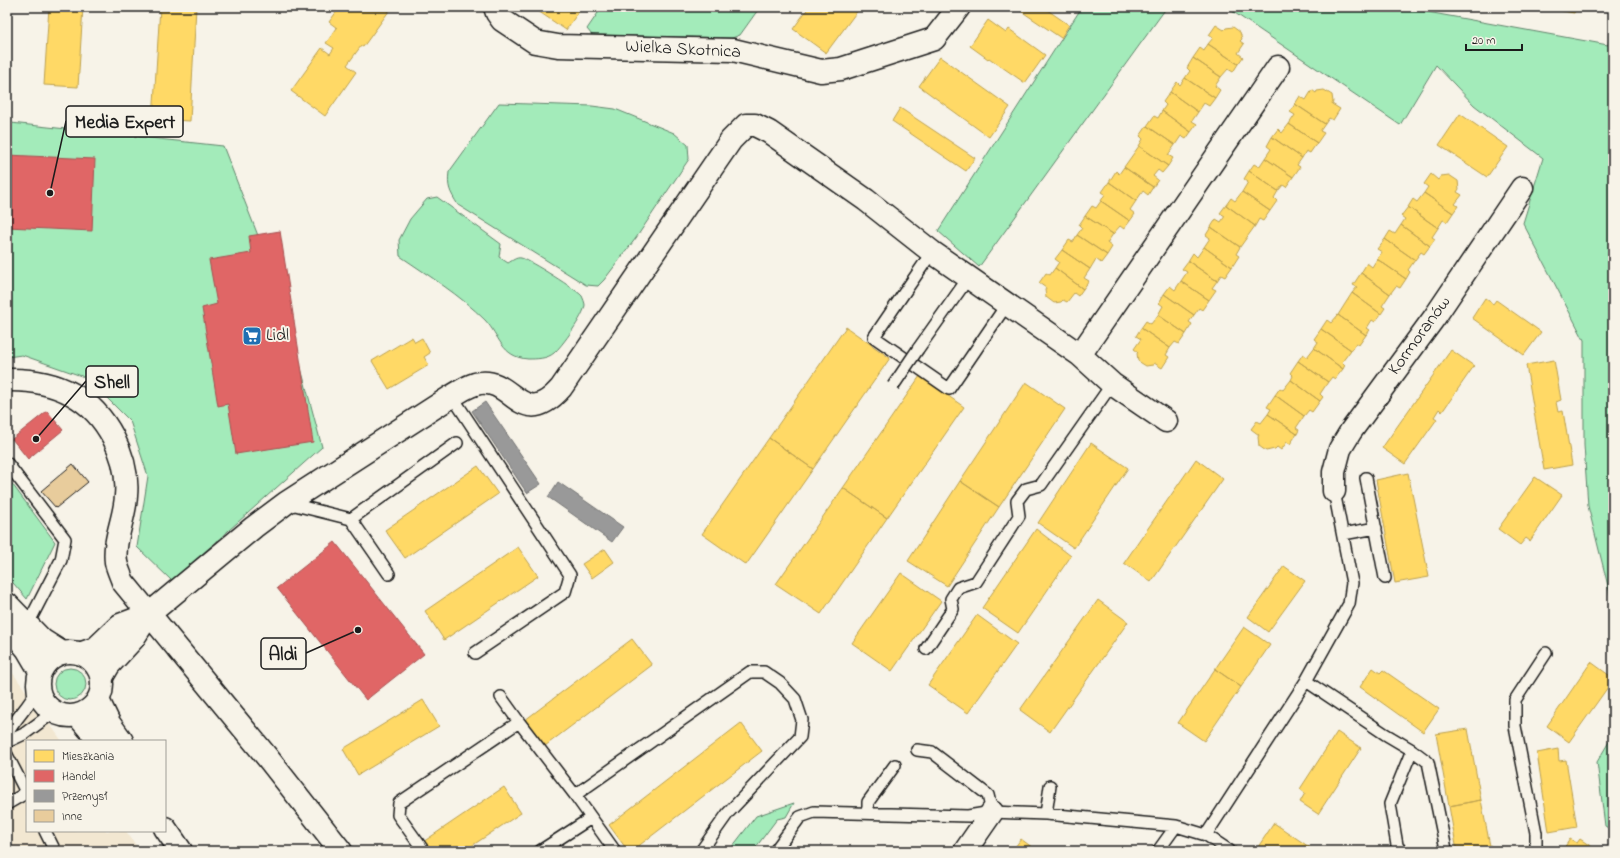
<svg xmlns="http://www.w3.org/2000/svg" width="1620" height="858" viewBox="0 0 1620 858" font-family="'Indie Flower',sans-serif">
<rect width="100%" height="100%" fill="#f7f3e8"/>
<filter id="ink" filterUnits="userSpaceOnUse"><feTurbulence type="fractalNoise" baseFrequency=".025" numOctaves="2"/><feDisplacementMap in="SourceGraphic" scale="8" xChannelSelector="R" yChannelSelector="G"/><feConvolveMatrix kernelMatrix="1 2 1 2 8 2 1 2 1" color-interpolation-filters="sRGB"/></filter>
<g filter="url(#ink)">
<!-- built -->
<path fill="#f2e7d1" d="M7,665L62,741H27V831H126L140,851H7Z"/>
<!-- green -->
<path fill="#a3ebba" stroke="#60846b" d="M602,7H760L740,35L732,38L592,35L587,29Z
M1082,7H1167L979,267L938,231Z
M1226,7H1400L1608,45L1613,27V606L1588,506L1584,445V340L1523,223L1543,158L1474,105L1436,65L1400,125Z
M499,103L592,106L615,109L674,133L688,145L689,159L636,238L604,280L598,286L586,285L458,205C450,192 447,187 449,172Z
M11,123L223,146L282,297L322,447L172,581L137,547L148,476L130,421L87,378L22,355L7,357V148H9Z
M437,197L501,244L499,257L508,263C512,261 516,257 521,258C528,259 580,292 582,296C583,298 585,303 585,305C584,316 562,346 554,353C547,359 536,359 528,359C501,357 500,336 485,320C460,295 429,276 400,256L399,240L410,219L427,199Z
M7,477L55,542L27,599L7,576Z
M54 684a16 16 0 1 1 32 0a16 16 0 1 1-32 0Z
M1613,735V831L1605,826L1597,762Z
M794,803L786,817L777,819L753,851H729L756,816Z"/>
<!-- homes -->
<path fill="#ffd966" stroke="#bba050" d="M49,7H83L78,87L44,85Z
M160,7H196L190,121L153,119Z
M340,7H392L363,47L361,46L347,65L356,72L325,116L291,91L322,48L330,54L334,48L326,43L337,28L329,22Z
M532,7H582L566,30Z
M809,7H855L858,10L826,53L793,29Z
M1015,7H1043L1069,25L1061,38Z
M1541,7H1576L1574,13Z
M988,20L1006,33L1009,29L1045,55L1025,83L989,58L988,59L970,46Z
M1216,25L1224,30L1226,28L1233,27L1240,32L1242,39L1240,41L1244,44L1238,53L1243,57L1238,64L1208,44L1213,38L1209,35Z
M1208,44L1238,64L1233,72L1228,69L1221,77L1193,58L1200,48L1204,51Z
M940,57L1010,107L989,137L919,86Z
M1193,58L1221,77L1215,86L1220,90L1215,98L1185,78L1190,71L1187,68Z
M1185,78L1215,98L1209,106L1204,103L1198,112L1170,92L1177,82L1180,85Z
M1312,90L1316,93L1317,91L1324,90L1332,95L1333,102L1332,104L1340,109L1333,120L1329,118L1325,124L1295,104L1300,96L1306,100Z
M1170,92L1198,112L1192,121L1197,124L1191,132L1162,111L1166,105L1163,102Z
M1295,104L1325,124L1320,131L1324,133L1317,143L1289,124L1295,115L1290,112Z
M900,108L975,158L966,171L892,121Z
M1162,111L1191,132L1186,139L1181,136L1175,145L1147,126L1154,116L1158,118Z
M1460,114L1508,147L1487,177L1439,145Z
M1289,124L1317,143L1310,153L1306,151L1302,158L1272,137L1278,129L1282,133Z
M1147,126L1175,145L1168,155L1173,158L1168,166L1139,146L1143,139L1140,136Z
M1272,137L1302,158L1297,165L1300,167L1293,177L1265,158L1271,149L1267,146Z
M1139,146L1168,166L1162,173L1158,170L1153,176L1158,180L1153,187L1124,167Z
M1265,158L1293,177L1286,187L1283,185L1278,191L1249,171L1254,164L1259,167Z
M1124,167L1153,187L1148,195L1143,191L1136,201L1109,182L1116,171L1119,174Z
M1249,171L1278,191L1274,198L1277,201L1270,211L1242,192L1248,182L1244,179Z
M1431,174L1438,180L1441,176L1449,175L1458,181L1459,189L1457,192L1462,195L1455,204L1458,206L1453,213L1424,193L1428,187L1424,184Z
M1109,182L1136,201L1130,210L1135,214L1130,221L1101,201L1105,194L1102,192Z
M1242,192L1270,211L1263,221L1259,219L1255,226L1226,205L1231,198L1235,201Z
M1424,193L1453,213L1447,222L1443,220L1438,228L1408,207L1413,199L1417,202Z
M1101,201L1130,221L1124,229L1120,226L1113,234L1085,216L1092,206L1096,208Z
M1226,205L1255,226L1240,247L1211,227L1216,219L1221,222L1225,216L1220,213Z
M1408,207L1438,228L1432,237L1435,239L1430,246L1401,225L1405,219L1401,216Z
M1085,216L1113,234L1107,243L1112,247L1107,255L1077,235L1082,228L1079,225Z
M1401,225L1430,246L1424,254L1421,252L1415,260L1385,239L1390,231L1395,234Z
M1211,227L1240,247L1236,254L1239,256L1232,267L1204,247L1210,238L1206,235Z
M1077,235L1107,255L1101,263L1096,259L1090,269L1062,250L1069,240L1073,242Z
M1385,239L1415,260L1408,270L1410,272L1406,279L1377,259L1382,252L1377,249Z
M1204,247L1232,267L1225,277L1221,275L1217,281L1188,261L1193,253L1197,257Z
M1062,250L1090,269L1084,278L1089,281L1083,289L1055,268L1059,262L1055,259Z
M1377,259L1406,279L1400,288L1396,286L1390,294L1361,273L1367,263L1372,267Z
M1188,261L1217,281L1212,288L1216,290L1209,300L1181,281L1187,272L1182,269Z
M1055,268L1083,289L1078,296L1074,293L1067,302L1063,300L1061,302L1054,303L1046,297L1045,290L1046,288L1039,283L1046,273L1050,275Z
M1361,273L1390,294L1382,306L1385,308L1381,314L1352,293L1357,287L1353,285Z
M1181,281L1209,300L1202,310L1199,308L1194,315L1164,294L1170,286L1175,290Z
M1352,293L1381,314L1375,322L1372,320L1367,328L1370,330L1366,335L1338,315Z
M1164,294L1194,315L1189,322L1192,324L1186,334L1158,315L1163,306L1159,303Z
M1485,298L1493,304L1496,300L1541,332L1524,355L1472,318Z
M1158,315L1186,334L1179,344L1175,342L1170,348L1141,328L1146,321L1151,324Z
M1338,315L1366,335L1359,345L1356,343L1351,350L1321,329L1327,320L1331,323Z
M846,327L890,358L813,469L769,438Z
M1141,328L1170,348L1166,355L1169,357L1162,368L1154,363L1153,365L1146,366L1138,361L1137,353L1138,352L1134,349L1141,339L1136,336Z
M1321,329L1351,350L1342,362L1345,365L1343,369L1314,348L1318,342L1314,339Z
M412,337L415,342L422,338L430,353L424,357L429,365L389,389L372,361Z
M1314,348L1343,369L1335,379L1332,377L1328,382L1298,361L1303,354L1307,357Z
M1451,350L1474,366L1442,412L1439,409L1434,417L1437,419L1405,464L1382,448Z
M1554,360L1561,400L1556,402L1558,412L1563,411L1572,465L1544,470L1526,365Z
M1298,361L1328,382L1320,394L1323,397L1320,401L1291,380L1293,376L1290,373Z
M920,376L964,407L887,518L843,488Z
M1291,380L1320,401L1312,412L1309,410L1304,416L1275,395L1280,388L1283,390Z
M1026,382L1065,409L999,507L960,481Z
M1275,395L1304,416L1296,428L1299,430L1297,434L1268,414L1271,409L1267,407Z
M1268,414L1297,434L1290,444L1287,442L1281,450L1277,447L1275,449L1266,451L1259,446L1258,437L1259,435L1251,429L1257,421L1261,423Z
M769,438L813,469L746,565L702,534Z
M1091,443L1128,468L1074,548L1038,523Z
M1196,459L1223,479L1151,582L1124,563Z
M478,466L498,494L405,558L385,530Z
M1408,473L1429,577L1395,583L1376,480Z
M1535,477L1562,495L1530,541L1526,538L1520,545L1498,529Z
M960,481L999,507L947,586L908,561Z
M843,488L887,518L821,614L776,584Z
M1036,529L1071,556L1018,633L982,608Z
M518,547L538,576L444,640L425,611Z
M605,549L614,562L592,578L582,564Z
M1284,566L1305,581L1268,632L1248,617Z
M901,573L941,601L892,671L852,643Z
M1098,600L1128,622L1050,732L1020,710Z
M977,615L1017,644L968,713L928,685Z
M1244,627L1270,645L1241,687L1215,669Z
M632,639L652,665L545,746L525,720Z
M1591,662L1613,678V680L1569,742L1547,726Z
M1373,668L1380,673L1383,670L1439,709L1423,732L1360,687Z
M1215,669L1241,687L1204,741L1178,723Z
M423,700L439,726L358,775L343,749Z
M741,723L762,751L632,851H628L609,825Z
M1468,729L1481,800L1449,806L1436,734Z
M1337,732L1361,748L1318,814L1300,802L1305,793L1300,789Z
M1558,749L1559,761L1566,760L1577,827L1549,832L1537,753Z
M504,787L521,813L464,851H429L423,842Z
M1481,800L1491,851H1457L1449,806Z
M1274,823L1315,851H1258L1256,850Z
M1021,839L1037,851H1012Z
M1570,839L1577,843L1580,839L1598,851H1562Z"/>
<!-- shops -->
<path fill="#e06666" stroke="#a55050" d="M7,155L95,159L92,231L7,227Z
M280,231L313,442L236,454L228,404L218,406L202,308L217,304L209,260L251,253L249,236Z
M47,411L63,430L28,459L12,439Z
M335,542L424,654L366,700L277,588Z"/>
<!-- industry -->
<path fill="#999" stroke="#747474" d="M485,402L541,484L527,493L472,411Z
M558,482L623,527L612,542L548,497Z"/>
<!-- building -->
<path fill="#e8cc9c" stroke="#1c1c1c" d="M73,464L88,482L56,508L41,491Z"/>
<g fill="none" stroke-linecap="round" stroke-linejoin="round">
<!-- service casing -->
<g stroke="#1c1c1c" stroke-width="14">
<path id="service" d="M932,252L874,337L949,389L1007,304
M918,349L969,277
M452,396L570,575L565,592L475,653
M7,463L65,539L61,560L28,624
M1366,478L1385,578
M287,503L351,519L389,574
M351,519L457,443
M1343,534L1376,528
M926,649L953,609L951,599L958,588L976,582L1019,516L1017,501L1026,489L1041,485L1112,384
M1306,681L1385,734L1412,750L1428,762L1446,849L1444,851
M501,697L519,722L575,795L615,851
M7,734C16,717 30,706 38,688
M7,742L24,734L47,717L58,714
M917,750L932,752L988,795L992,812
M7,755L27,794
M575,795L750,672H764L780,683L795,699L802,720L800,737L728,813L701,851
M7,804L26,793
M868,813V802L895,765
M1046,814L1050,786
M45,831L55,851
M1206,835L1230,851
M424,851L398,815L399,803L519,722
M540,851L591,818
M775,851L800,817L814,812L968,816L992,812L1046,814L1176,826L1206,835L1306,681L1349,604L1352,583L1334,491
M1158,851L1176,826
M1401,851L1397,845L1390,804L1412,750
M1536,851V833L1515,726V700L1546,653"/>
</g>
<!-- minor casing -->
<g stroke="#1c1c1c" stroke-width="25">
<path id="minor" d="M495,7L497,13L502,20L535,42L558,46L733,50L821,71L841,69L934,39L959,7
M1080,355L1278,67
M7,380C53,379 91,395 113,437C123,456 128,475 126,496C125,518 113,540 116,562C117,568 121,576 123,582L267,757L341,851
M1334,491V472L1340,449L1351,431L1434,318L1522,188
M82,653L96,648L120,625L149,614
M102,677L109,665L133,639L149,614L254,527L286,503L452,396C461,391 470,384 480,383C513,378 522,432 561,388L731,140L746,125H755L769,132L866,200L932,252L1080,355L1112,384L1166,421
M965,851L992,812"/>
</g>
<!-- primary casing -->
<g stroke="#1c1c1c" stroke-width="25">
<path id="primary" d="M7,604L42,640L61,652
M7,625L27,649L40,671
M38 684a32 32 0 1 1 64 0a32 32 0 1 1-64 0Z
M98,700L109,723L122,741
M77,715L99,741
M165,828L181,851"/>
</g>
<!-- service -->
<use href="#service" stroke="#f7f3e8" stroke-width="11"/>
<!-- minor -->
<use href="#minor" stroke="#f7f3e8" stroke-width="22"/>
<!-- primary -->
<use href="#primary" stroke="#f7f3e8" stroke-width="22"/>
<!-- service-bridge casing -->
<g stroke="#1c1c1c" stroke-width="14" stroke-linecap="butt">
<path id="service-bridge" d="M893,386L918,349"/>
</g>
<!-- service-bridge -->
<use href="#service-bridge" stroke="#f7f3e8" stroke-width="11"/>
</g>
</g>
<!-- icons -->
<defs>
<g id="supermarket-square" transform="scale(1)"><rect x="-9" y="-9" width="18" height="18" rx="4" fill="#1f6fb2" stroke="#f7f3e8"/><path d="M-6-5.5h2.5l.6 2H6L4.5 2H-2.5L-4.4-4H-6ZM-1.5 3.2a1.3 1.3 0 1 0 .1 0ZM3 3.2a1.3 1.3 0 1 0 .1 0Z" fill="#fff"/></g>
</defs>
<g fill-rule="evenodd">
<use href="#supermarket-square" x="252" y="336"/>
</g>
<g text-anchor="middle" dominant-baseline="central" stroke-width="4" stroke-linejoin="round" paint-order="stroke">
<!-- street labels -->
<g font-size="18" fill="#1c1c1c" stroke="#f7f3e8">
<text transform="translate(683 50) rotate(3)">Wielka Skotnica</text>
<text transform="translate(1420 336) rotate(-54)">Kormoranów</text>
</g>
<!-- poi labels -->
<g font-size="18" fill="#1c1c1c" stroke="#f7f3e8" text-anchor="start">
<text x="266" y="336">Lidl</text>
</g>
</g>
<!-- callouts -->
<path fill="none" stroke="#1c1c1c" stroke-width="1.5" d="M50 193L66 121M36 439L86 381M358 630L306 653"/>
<g fill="#1c1c1c" stroke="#f7f3e8" stroke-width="1.5">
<circle cx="50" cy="193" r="4"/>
<circle cx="36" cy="439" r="4"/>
<circle cx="358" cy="630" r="4"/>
</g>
<g fill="#f7f3e8" stroke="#1c1c1c" stroke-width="1.5">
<rect x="66" y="106" width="117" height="31" rx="4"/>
<rect x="86" y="366" width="52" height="31" rx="4"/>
<rect x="261" y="638" width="45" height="31" rx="4"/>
</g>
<g font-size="19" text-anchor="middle" font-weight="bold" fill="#1c1c1c">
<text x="125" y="128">Media Expert</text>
<text x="112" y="388">Shell</text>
<text x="283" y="660">Aldi</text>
</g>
<!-- margin -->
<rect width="1620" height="858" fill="none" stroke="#f7f3e8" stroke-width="24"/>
<rect x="12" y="12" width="1596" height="834" fill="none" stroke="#1c1c1c" stroke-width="1.5" filter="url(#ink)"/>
<!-- legend -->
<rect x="26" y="740" width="140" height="92" fill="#f7f3e8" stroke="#9f9d96"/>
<rect x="34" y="750" width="20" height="12" fill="#ffd966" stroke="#9f9d96"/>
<text x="62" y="760" font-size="12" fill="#1c1c1c">Mieszkania</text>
<rect x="34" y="770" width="20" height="12" fill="#e06666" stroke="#9f9d96"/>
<text x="62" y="780" font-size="12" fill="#1c1c1c">Handel</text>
<rect x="34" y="790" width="20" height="12" fill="#999999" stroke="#9f9d96"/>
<text x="62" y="800" font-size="12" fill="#1c1c1c">Przemysł</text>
<rect x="34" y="810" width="20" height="12" fill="#e8cc9c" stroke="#9f9d96"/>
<text x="62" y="820" font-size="12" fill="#1c1c1c">Inne</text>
<!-- scale -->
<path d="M1466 44v6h56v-6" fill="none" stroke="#1c1c1c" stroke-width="2"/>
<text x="1472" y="44" font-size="12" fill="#1c1c1c" stroke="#f7f3e8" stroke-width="3" paint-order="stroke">20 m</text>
</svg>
